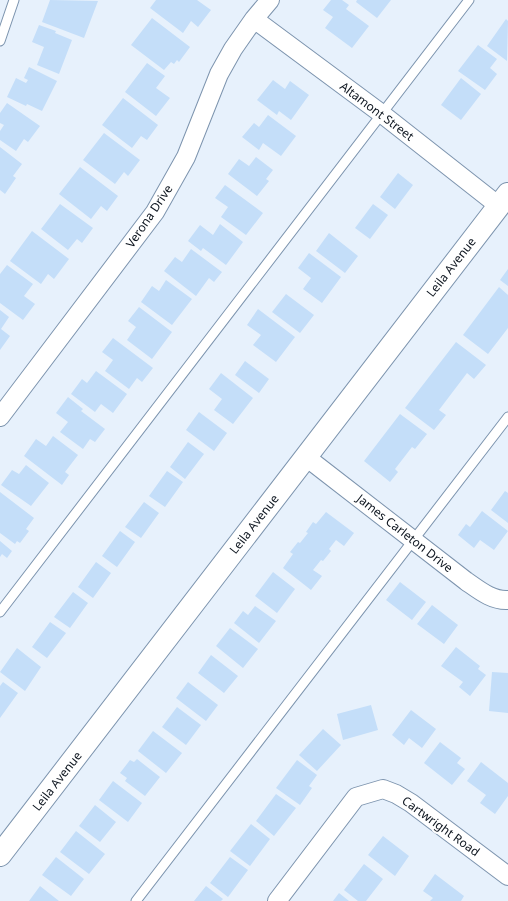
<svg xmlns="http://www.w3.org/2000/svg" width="508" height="901" viewBox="0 0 508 901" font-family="'Noto Sans',sans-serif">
<rect width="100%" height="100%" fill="#e7f1fc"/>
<!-- building -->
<path fill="#c4def9" d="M50,0L98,1L84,38L42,22Z
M156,0H197L211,10L198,27L191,21L183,33L150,8Z
M331,0H342L349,5L346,9L369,26L352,48L325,28L333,17L323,10Z
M357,0H391L377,18L356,2Z
M152,18L190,47L179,62L177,60L174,64L171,62L164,70L131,45Z
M506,19L508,21L507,61L487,46Z
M39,25L56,31L55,33L72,40L59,74L37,65L44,47L32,42Z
M478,45L497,59L490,68L497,74L485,90L458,71Z
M147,63L165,76L156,88L170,98L156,116L125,92Z
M29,67L57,81L42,111L27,104L26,106L7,97L16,78L26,83L28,80L24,78Z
M461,78L481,94L461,120L441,105Z
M273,80L285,89L290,81L309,95L291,120L279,111L277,115L257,100Z
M123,98L158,125L147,140L141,136L132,148L102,125Z
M7,103L40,126L28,142L24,139L16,151L0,140V131L4,125L0,123V113Z
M268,115L296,136L281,156L263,143L259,150L242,137L254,123L259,127Z
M104,133L140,160L128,176L124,172L115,184L83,160Z
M0,147L22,164L13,176L16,178L5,194L0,190Z
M256,157L273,170L266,179L269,181L257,196L228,174L239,159L249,166Z
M80,167L118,196L107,211L101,206L91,219L59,194Z
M398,173L413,185L395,209L380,197Z
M225,185L263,213L246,235L221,217L228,207L215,198Z
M60,204L93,228L82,243L77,239L68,250L41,229Z
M373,204L388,215L370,239L355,228Z
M220,224L243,242L226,265L203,248L201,251L188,241L200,225L213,235Z
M32,231L69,259L54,279L48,274L41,284L10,261Z
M329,233L358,256L345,273L316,251Z
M191,249L222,272L214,282L209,278L196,296L164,271L175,257L182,262Z
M309,253L341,277L322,303L303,289L311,278L298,268Z
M7,265L33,284L24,296L35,304L23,320L0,303V274Z
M508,269V286L500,280Z
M166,280L192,299L172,325L141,302L152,286L159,291Z
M499,287L508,295V328L488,354L463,335Z
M286,294L314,315L300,333L272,312Z
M139,307L172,332L152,359L127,340L136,327L128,321Z
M258,309L295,337L276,362L253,345L261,335L247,325Z
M0,310L9,317L1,329L10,336L0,350Z
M113,338L153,368L142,382L137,378L129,389L105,371L113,360L102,352Z
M456,342L486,365L474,379L467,373L461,381L439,410L446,415L434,430L405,408Z
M245,361L269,379L259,393L235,375Z
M96,371L127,394L113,413L101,404L95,412L71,394L82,379L87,383Z
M221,373L253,398L233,424L214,410L222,399L209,389Z
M68,397L83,409L81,411L105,429L95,442L90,439L83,449L60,432L68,422L56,413Z
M199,412L227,433L214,451L186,430Z
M400,414L427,434L415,449L412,447L395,469L398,472L390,482L364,461Z
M53,436L78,455L65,472L69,475L62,485L24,456L36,439L46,446Z
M188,442L204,454L185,479L170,467Z
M26,465L49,483L31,506L1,485L12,470L19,474Z
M167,471L183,482L165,507L149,496Z
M505,491L508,493V523L491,510Z
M0,492L34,518L26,529L29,531L20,543L17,541L15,544L0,533Z
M144,502L159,513L141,538L125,527Z
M482,511L508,531L494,550L480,540L474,548L458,535L466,524L470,527Z
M326,512L354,533L344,546L336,540L329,549L331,551L323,561L321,560L313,570L322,576L311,590L283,568L293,554L290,552L298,542L300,543L308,533L306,532L313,522L316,524Z
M120,531L135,542L117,567L102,556Z
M0,541L12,551L7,558L2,554L0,557Z
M96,562L111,573L93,598L78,587Z
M273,572L295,589L277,613L255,596Z
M400,582L426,602L412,620L386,600Z
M73,592L88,603L70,628L54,617Z
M432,605L458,625L444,644L417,624Z
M255,606L276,621L259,643L234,623L243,611L248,615Z
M50,622L66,633L47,658L32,647Z
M230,628L258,649L243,668L216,646Z
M456,647L480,666L478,669L486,675L470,696L459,687L463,682L441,666Z
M17,648L41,667L25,691L0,672Z
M211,655L238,676L224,693L198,673Z
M492,672L508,673V713L489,711Z
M3,682L18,693L0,718V686Z
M188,682L218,705L206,721L176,698Z
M371,705L378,730L343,740L337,714Z
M177,707L201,725L186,745L162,727Z
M411,710L436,729L422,748L409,738L404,745L392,735Z
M323,729L341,745L317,771L299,755Z
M153,731L182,753L166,773L138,751Z
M440,742L461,758L457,763L465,769L452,785L424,763Z
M137,759L160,777L145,796L125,781L127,778L120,773L130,760L134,762Z
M297,760L317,775L309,786L312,788L300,805L276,788Z
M481,762L508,783V796L495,814L480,803L486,795L467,781Z
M113,781L142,803L128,822L99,800Z
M276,794L296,808L274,836L256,821Z
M95,805L116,822L100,842L79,826Z
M251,824L270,839L250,866L230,851Z
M76,831L105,854L89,874L60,852Z
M383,836L409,856L395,876L368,855Z
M56,857L84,879L71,896L42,875Z
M230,857L248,870L228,897L210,883Z
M364,864L383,879L366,901H358L344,890Z
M435,874L464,896L461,901H430L433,898L423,891Z
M40,886L59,901H29Z
M206,886L223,899L221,901H194Z
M339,893L349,901H333Z"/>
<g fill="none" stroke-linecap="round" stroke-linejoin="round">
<!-- service casing -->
<g stroke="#7d94ae" stroke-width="11">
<path id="service" d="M0,41L14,0
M0,612L469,0
M136,901L508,417"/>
</g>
<!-- minor casing -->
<g stroke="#7d94ae" stroke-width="20">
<path id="minor" d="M254,19L382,114L499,206
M0,417L155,212L186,157L219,74L233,49L254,19L270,0
M306,457L466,581C479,590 492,601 508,600
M277,901L356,797L383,789L396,794L411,803L508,876"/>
</g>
<!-- tertiary casing -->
<g stroke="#7d94ae" stroke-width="24">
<path id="tertiary" d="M0,855L508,194"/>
</g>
<!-- service -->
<use href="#service" stroke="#fff" stroke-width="9"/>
<!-- minor -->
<use href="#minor" stroke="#fff" stroke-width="18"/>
<!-- tertiary -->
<use href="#tertiary" stroke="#fff" stroke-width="22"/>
</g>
<g text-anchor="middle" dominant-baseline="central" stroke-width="4" stroke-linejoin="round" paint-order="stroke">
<!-- street labels -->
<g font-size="12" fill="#0c141e" stroke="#fff">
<text transform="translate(377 111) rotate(37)">Altamont Street</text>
<text transform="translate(149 216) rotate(-56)">Verona Drive</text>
<text transform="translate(451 267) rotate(-52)">Leila Avenue</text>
<text transform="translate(254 524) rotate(-52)">Leila Avenue</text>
<text transform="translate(405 533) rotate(38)">James Carleton Drive</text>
<text transform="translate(57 781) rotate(-52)">Leila Avenue</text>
<text transform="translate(441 826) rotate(36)">Cartwright Road</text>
</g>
</g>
</svg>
